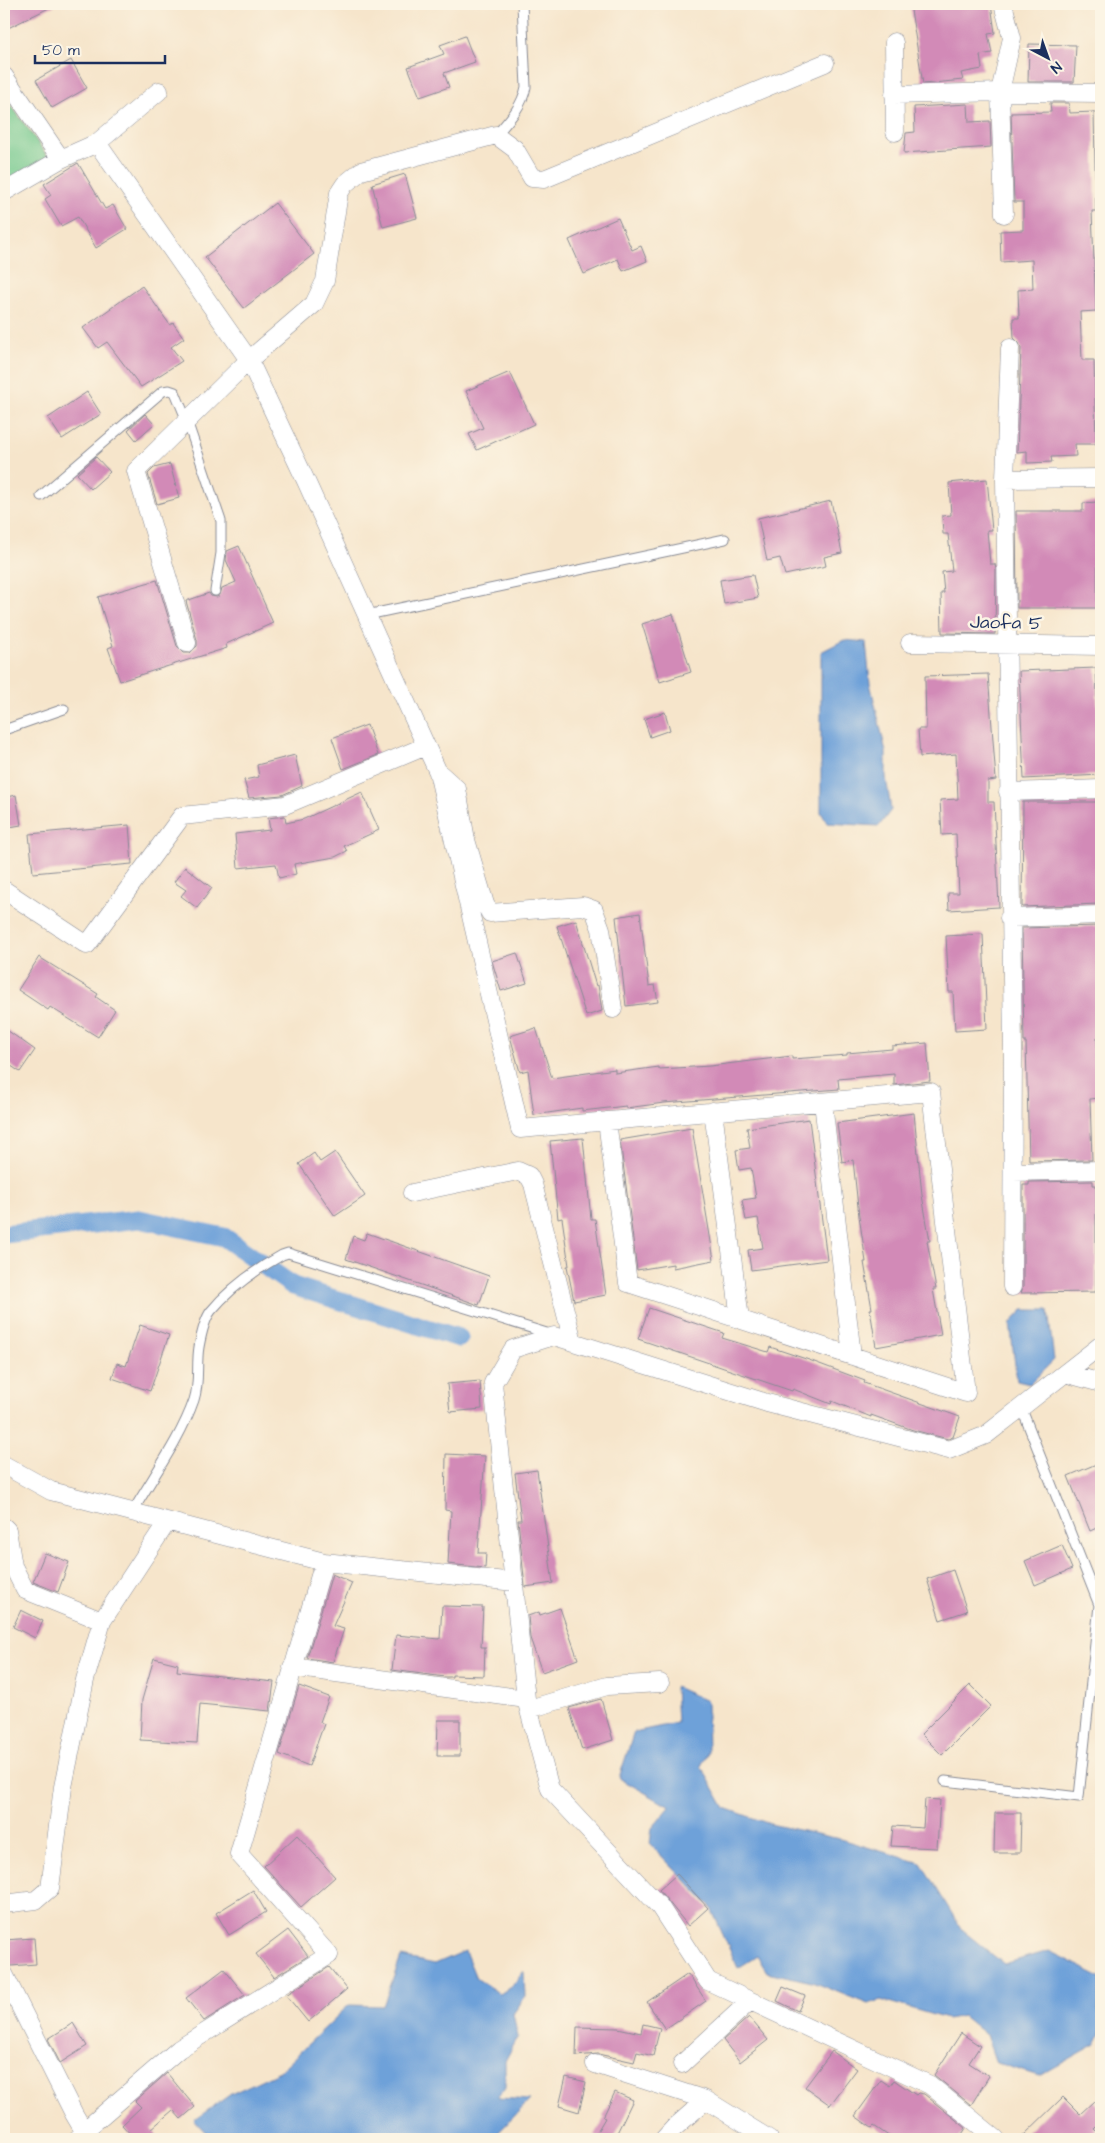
<svg xmlns="http://www.w3.org/2000/svg" width="1105" height="2143" viewBox="0 0 1105 2143" font-family="'Architects Daughter',sans-serif">
<rect width="100%" height="100%" fill="#fcf5e5"/>
<filter id="ink" filterUnits="userSpaceOnUse"><feTurbulence type="fractalNoise" baseFrequency=".02" numOctaves="2"/><feDisplacementMap in="SourceGraphic" scale="10" xChannelSelector="R" yChannelSelector="G"/><feConvolveMatrix kernelMatrix="1 2 1 2 8 2 1 2 1" color-interpolation-filters="sRGB"/></filter>
<filter id="wash" filterUnits="userSpaceOnUse"><feTurbulence type="fractalNoise" baseFrequency=".0096" numOctaves="4" result="noise"/><feDisplacementMap in="SourceGraphic" scale="20" xChannelSelector="R" yChannelSelector="G"/><feGaussianBlur stdDeviation="1.12" result="paint"/><feColorMatrix in="noise" values="0 0 0 0 0 0 0 0 0 0 0 0 0 0 0 0 0 1.4 0 .05"/><feComposite in="paint" operator="in"/></filter>
<g filter="url(#wash)">
<rect width="100%" height="100%" fill="#f6e5cb"/>
<!-- green -->
<path fill="#74c98e" stroke="#487c76" d="M4,95L48,157L4,182Z"/>
<!-- water -->
<path fill="#6ea1d9" stroke="#44689c" d="M844,640L866,642L870,683L886,752V777L891,810L879,826L827,823L821,812V652Z
M1023,1310H1048L1054,1360L1030,1384L1017,1381L1010,1324Z
M675,1687L707,1701L708,1752L701,1766L725,1808L770,1824L840,1839L921,1863L962,1930L1004,1964L1049,1951L1101,1977L1098,2009L1101,2021V2034L1096,2044L1039,2076L996,2063L986,2035L963,2016L947,2019L882,2000L868,2004L812,1982L767,1972L757,1956L738,1968L710,1906L650,1844L652,1828L670,1807L619,1778L634,1732L677,1723Z
M465,1951L476,1978L500,1994L512,1986L524,1971L525,1997L513,2014L518,2037L505,2061V2087L498,2098L530,2100L492,2139H212L194,2120L231,2094L280,2071L349,2005L383,2006L401,1957L435,1964Z"/>
<g fill="none" stroke-linecap="round" stroke-linejoin="round">
<!-- canal -->
<path stroke="#6ea1d9" stroke-width="19" d="M4,1234L139,1219L224,1237L293,1286L459,1338"/>
</g>
<g id="blocks">
<!-- building -->
<path fill="#d28ab7" d="M4,4H57L4,30Z
M910,4H991L995,33L988,34L992,53L980,55L982,69L961,73L963,80L923,84Z
M465,36L475,62L444,73L449,87L420,97L408,67L444,54L440,45Z
M1029,44L1076,45L1074,82H1028Z
M71,60L87,88L52,108L36,80Z
M1050,103H1069L1070,113L1094,112L1096,211H1092L1096,311L1080,312L1082,360H1094L1096,444H1075L1076,456L1051,457L1052,462L1027,463V451L1017,452L1021,348L1019,343L1014,338L1013,318H1019L1018,290L1033,289L1032,260L1001,262L1000,231L1023,230V202H1014L1011,113L1051,112Z
M968,104L969,122L990,121L991,147L904,153L906,133L915,132L914,107Z
M78,163L105,209L113,205L127,229L96,248L78,217L61,226L45,199L51,195L44,184Z
M405,174L417,218L383,227L372,184Z
M275,203L314,254L244,308L205,257Z
M618,218L632,250L641,246L647,261L623,271L618,259L584,274L569,240Z
M142,286L170,325L173,323L184,338L171,347L182,361L141,387L107,342L98,348L83,328Z
M510,372L534,424L477,450L469,434L483,428L466,391Z
M87,392L101,414L62,439L48,418Z
M145,414L154,424L136,440L128,430Z
M96,457L110,472L91,489L77,474Z
M170,464L179,498L157,504L148,474L154,468Z
M987,479L992,530H987L990,564H995L996,570L995,634L942,633L941,593H944L942,572L952,571L948,534H943L942,516L951,515L949,483Z
M831,501L842,553L824,557L826,566L785,575L780,558L767,561L758,518Z
M1098,502L1097,608H1017L1016,511H1083V503Z
M239,546L273,623L226,644L227,648L120,681L108,648L113,646L98,597L157,580L177,646L184,653H190L197,646V640L186,601L209,593L211,596L217,597L220,595L222,588L236,582L226,560L227,551Z
M753,575L758,598L724,604L720,580Z
M673,614L691,672L660,682L642,624Z
M1096,668L1100,775L1024,779L1019,671Z
M988,674L996,780L988,781V802H994L999,907L949,910L948,893H959L956,834L942,835L940,800L958,799L956,754L920,757L918,729H926L925,676Z
M665,712L670,730L650,737L644,719Z
M367,725L378,755L343,769L332,738Z
M295,755L302,786L282,795L249,798L244,780L259,777L257,765Z
M362,792L379,830L344,846L347,851L335,857L294,864L296,874L279,878L276,864L238,868L235,834L270,830L268,818L285,816L286,823L304,819Z
M16,795L21,825L4,828V798Z
M1023,802H1100L1099,904L1022,907Z
M129,825L132,864L33,873L29,834Z
M185,867L212,888L197,908L181,896L186,890L174,882Z
M640,913L649,986L655,985L658,1002L626,1006L616,917Z
M576,920L596,986L598,985L602,1011L586,1016L557,926Z
M1099,926L1101,1038H1097L1099,1098L1090,1099L1092,1160L1029,1161L1026,1042H1024L1022,928Z
M983,934L987,1029L955,1031L953,992H949L946,936Z
M517,953L527,983L501,991L492,961Z
M39,957L98,994L96,997L115,1010L98,1037L50,1007L48,1010L18,990Z
M4,1028L35,1050L20,1072L4,1061Z
M536,1028L552,1078L615,1069V1073L659,1067V1069L710,1066L792,1056V1059L847,1055V1053L892,1049V1046L927,1043L930,1081L894,1085V1074L838,1079L839,1089L664,1103L626,1108V1106L582,1111V1108L534,1115L528,1070L520,1072L510,1036Z
M914,1113L922,1195L930,1241H927L936,1289H933L941,1335L876,1347L870,1309H872L864,1262H866L859,1216L853,1160L842,1162L837,1123Z
M809,1119L827,1260L751,1270L748,1250L763,1248L758,1218L746,1220L742,1200L756,1198L751,1168L739,1170L736,1150L750,1148L747,1128Z
M692,1128L714,1260L673,1268V1264L637,1270L620,1140Z
M583,1138L591,1219H595L606,1295L574,1301L567,1266H569L562,1218L558,1219L550,1141Z
M335,1152L365,1196L335,1216L299,1164L314,1153L320,1162Z
M1093,1181V1185H1096V1292L1021,1293L1023,1287V1185H1029V1182Z
M367,1233L489,1276L479,1305L346,1259L353,1236L364,1240Z
M649,1308L724,1333L722,1338L768,1352L770,1347L809,1360L865,1381L864,1383L960,1417L953,1437L948,1439L913,1430L871,1415V1417L832,1401L831,1404L793,1389L792,1391L638,1339Z
M140,1325L169,1335L150,1391L112,1378L117,1363L126,1366Z
M480,1381L482,1409L450,1412L447,1384Z
M446,1454L485,1456L478,1553H486L485,1568L448,1564L451,1511L445,1510Z
M1101,1462V1526L1090,1531L1068,1476Z
M537,1470L553,1583L525,1587L518,1520H521L515,1473Z
M1062,1545L1072,1569L1035,1585L1025,1561Z
M45,1553L69,1562L58,1592L33,1582Z
M953,1570L967,1611L940,1620L927,1579Z
M332,1574L352,1583L333,1626L344,1629L333,1662L307,1658Z
M442,1606L483,1607L481,1647H485L484,1676L452,1675V1677H445L392,1670L396,1635L440,1639Z
M560,1608L578,1659L542,1672L530,1638L528,1616L539,1612L540,1615Z
M21,1610L43,1621L35,1638L13,1627Z
M154,1658L178,1664L177,1671L274,1682L270,1711L200,1704L197,1743L140,1740L142,1700Z
M970,1685L991,1706L942,1755L921,1734Z
M299,1686L329,1697L320,1722L324,1724L309,1766L279,1754Z
M601,1699L613,1740L582,1750L569,1708Z
M438,1720H460V1756H437Z
M925,1799L940,1800L937,1848L891,1846L893,1826L923,1828Z
M995,1813H1021L1020,1853H994Z
M297,1835L335,1877L301,1907L264,1866Z
M677,1874L708,1908L688,1926L659,1890Z
M253,1890L266,1912L229,1935L216,1913Z
M288,1930L308,1956L274,1977L256,1954Z
M34,1938L36,1964L11,1966L4,1964V1940Z
M329,1967L347,1989L308,2022L286,1995Z
M224,1969L245,1995L204,2021L186,1998Z
M688,1974L706,2001L665,2029L647,2002Z
M783,1987L805,1996L798,2011L777,2001Z
M749,2017L768,2040L740,2062L723,2040Z
M73,2023L87,2046L60,2063L48,2039Z
M643,2024L660,2028L653,2056L637,2052L634,2062L598,2054L576,2056L577,2027L618,2028L641,2033Z
M961,2033L980,2046L969,2063L989,2076L971,2105L934,2075Z
M832,2051L857,2069L830,2105L805,2087Z
M167,2073L195,2107L181,2119L173,2110L151,2129L161,2139H135L122,2125L141,2107L135,2101Z
M566,2077L586,2082L579,2112L559,2106Z
M881,2080L890,2086L894,2080L916,2095L918,2093L924,2094L966,2128L959,2139H893L874,2126L872,2128L855,2116Z
M615,2092L633,2100L614,2139H603L595,2135L605,2118L603,2117Z
M1063,2097L1080,2114L1094,2101L1101,2108V2122L1094,2129L1101,2136V2139H1020Z"/>
</g>
</g>
<g filter="url(#ink)">
<use href="#blocks" fill-opacity="0" stroke="#888a94" stroke-width="1"/>
<g fill="none" stroke-linecap="round" stroke-linejoin="round">
<!-- service casing -->
<g stroke="#888a94" stroke-width="11">
<path id="service" d="M496,135C509,120 522,107 526,87L522,4
M41,496L163,391L169,390L175,392L187,421L221,521V553L215,591
M367,615L725,539
M4,730L64,709
M132,1513C153,1476 180,1440 194,1400C200,1382 196,1364 199,1347C201,1336 204,1320 211,1311C230,1288 257,1269 282,1255L288,1253L550,1334
M945,1781L1079,1797L1099,1605L1021,1407"/>
</g>
<!-- minor casing -->
<g stroke="#888a94" stroke-width="19">
<path id="minor" d="M1003,4L1012,38L1000,92L1004,214
M894,42L895,132
M4,76L61,159
M894,95L1000,92L1101,93
M97,143L249,360L306,481L426,746L438,772L520,1129L931,1092L966,1393L628,1283L607,1121
M4,192L61,159L97,143L159,91
M1010,348L1005,479L1013,1048L1012,1287
M1005,479L1101,478
M187,643L136,471L249,360L314,304L325,281L339,193L345,184L361,171L496,135L515,149L532,178L544,179L825,63
M910,643L1101,646
M438,772L457,789L466,840L485,904L490,913L583,906L594,910L601,929L613,1009
M1008,792L1101,789
M4,890L87,945L182,816L285,805L426,746
M1009,918L1101,915
M823,1102L852,1356
M713,1111L740,1319
M1013,1172L1101,1170
M412,1193L518,1171L529,1176L533,1184L573,1342
M1065,1373L1101,1383
M4,1465L51,1491L324,1562L515,1582
M4,1527L7,1530L13,1566L25,1590L102,1621L167,1522
M292,1667L526,1699
M529,1709L607,1686L660,1683
M4,1904L36,1900L50,1888L63,1787L85,1680L102,1621
M4,1974L74,2114L84,2131
M595,2064L706,2100L769,2139
M682,2064L750,2001
M78,2139L84,2131L179,2049L329,1955L239,1854L324,1562
M664,2139L674,2128L706,2100
M996,2139L930,2085L708,1981L660,1907L550,1789L526,1699L493,1383L513,1349L554,1336L767,1403L949,1450L986,1435L1101,1345"/>
</g>
<!-- service -->
<use href="#service" stroke="#fff" stroke-width="9"/>
<!-- minor -->
<use href="#minor" stroke="#fff" stroke-width="18"/>
</g>
</g>
<g text-anchor="middle" dominant-baseline="central" stroke-width="5" stroke-linejoin="round" paint-order="stroke">
<!-- street labels -->
<g font-size="19" fill="#1b2f5e" stroke="#fcf5e5">
<text transform="translate(1006 623) rotate(1)">Jaofa 5</text>
</g>
</g>
<!-- margin -->
<rect width="1105" height="2143" fill="none" stroke="#fcf5e5" stroke-width="20"/>
<!-- north arrow -->
<g transform="translate(1048 58) rotate(139)" stroke="#fcf5e5" stroke-width="4" paint-order="stroke">
<path d="M0-4L9 19L0 12L-9 19Z" fill="#1b2f5e"/>
<text y="-8" font-size="14" font-weight="bold" text-anchor="middle" fill="#1b2f5e">N</text>
</g>
<!-- scale -->
<path d="M35 55v8h130v-8" fill="none" stroke="#1b2f5e" stroke-width="2.5"/>
<text x="42" y="55" font-size="15" fill="#1b2f5e" stroke="#fcf5e5" stroke-width="4" paint-order="stroke">50 m</text>
</svg>
